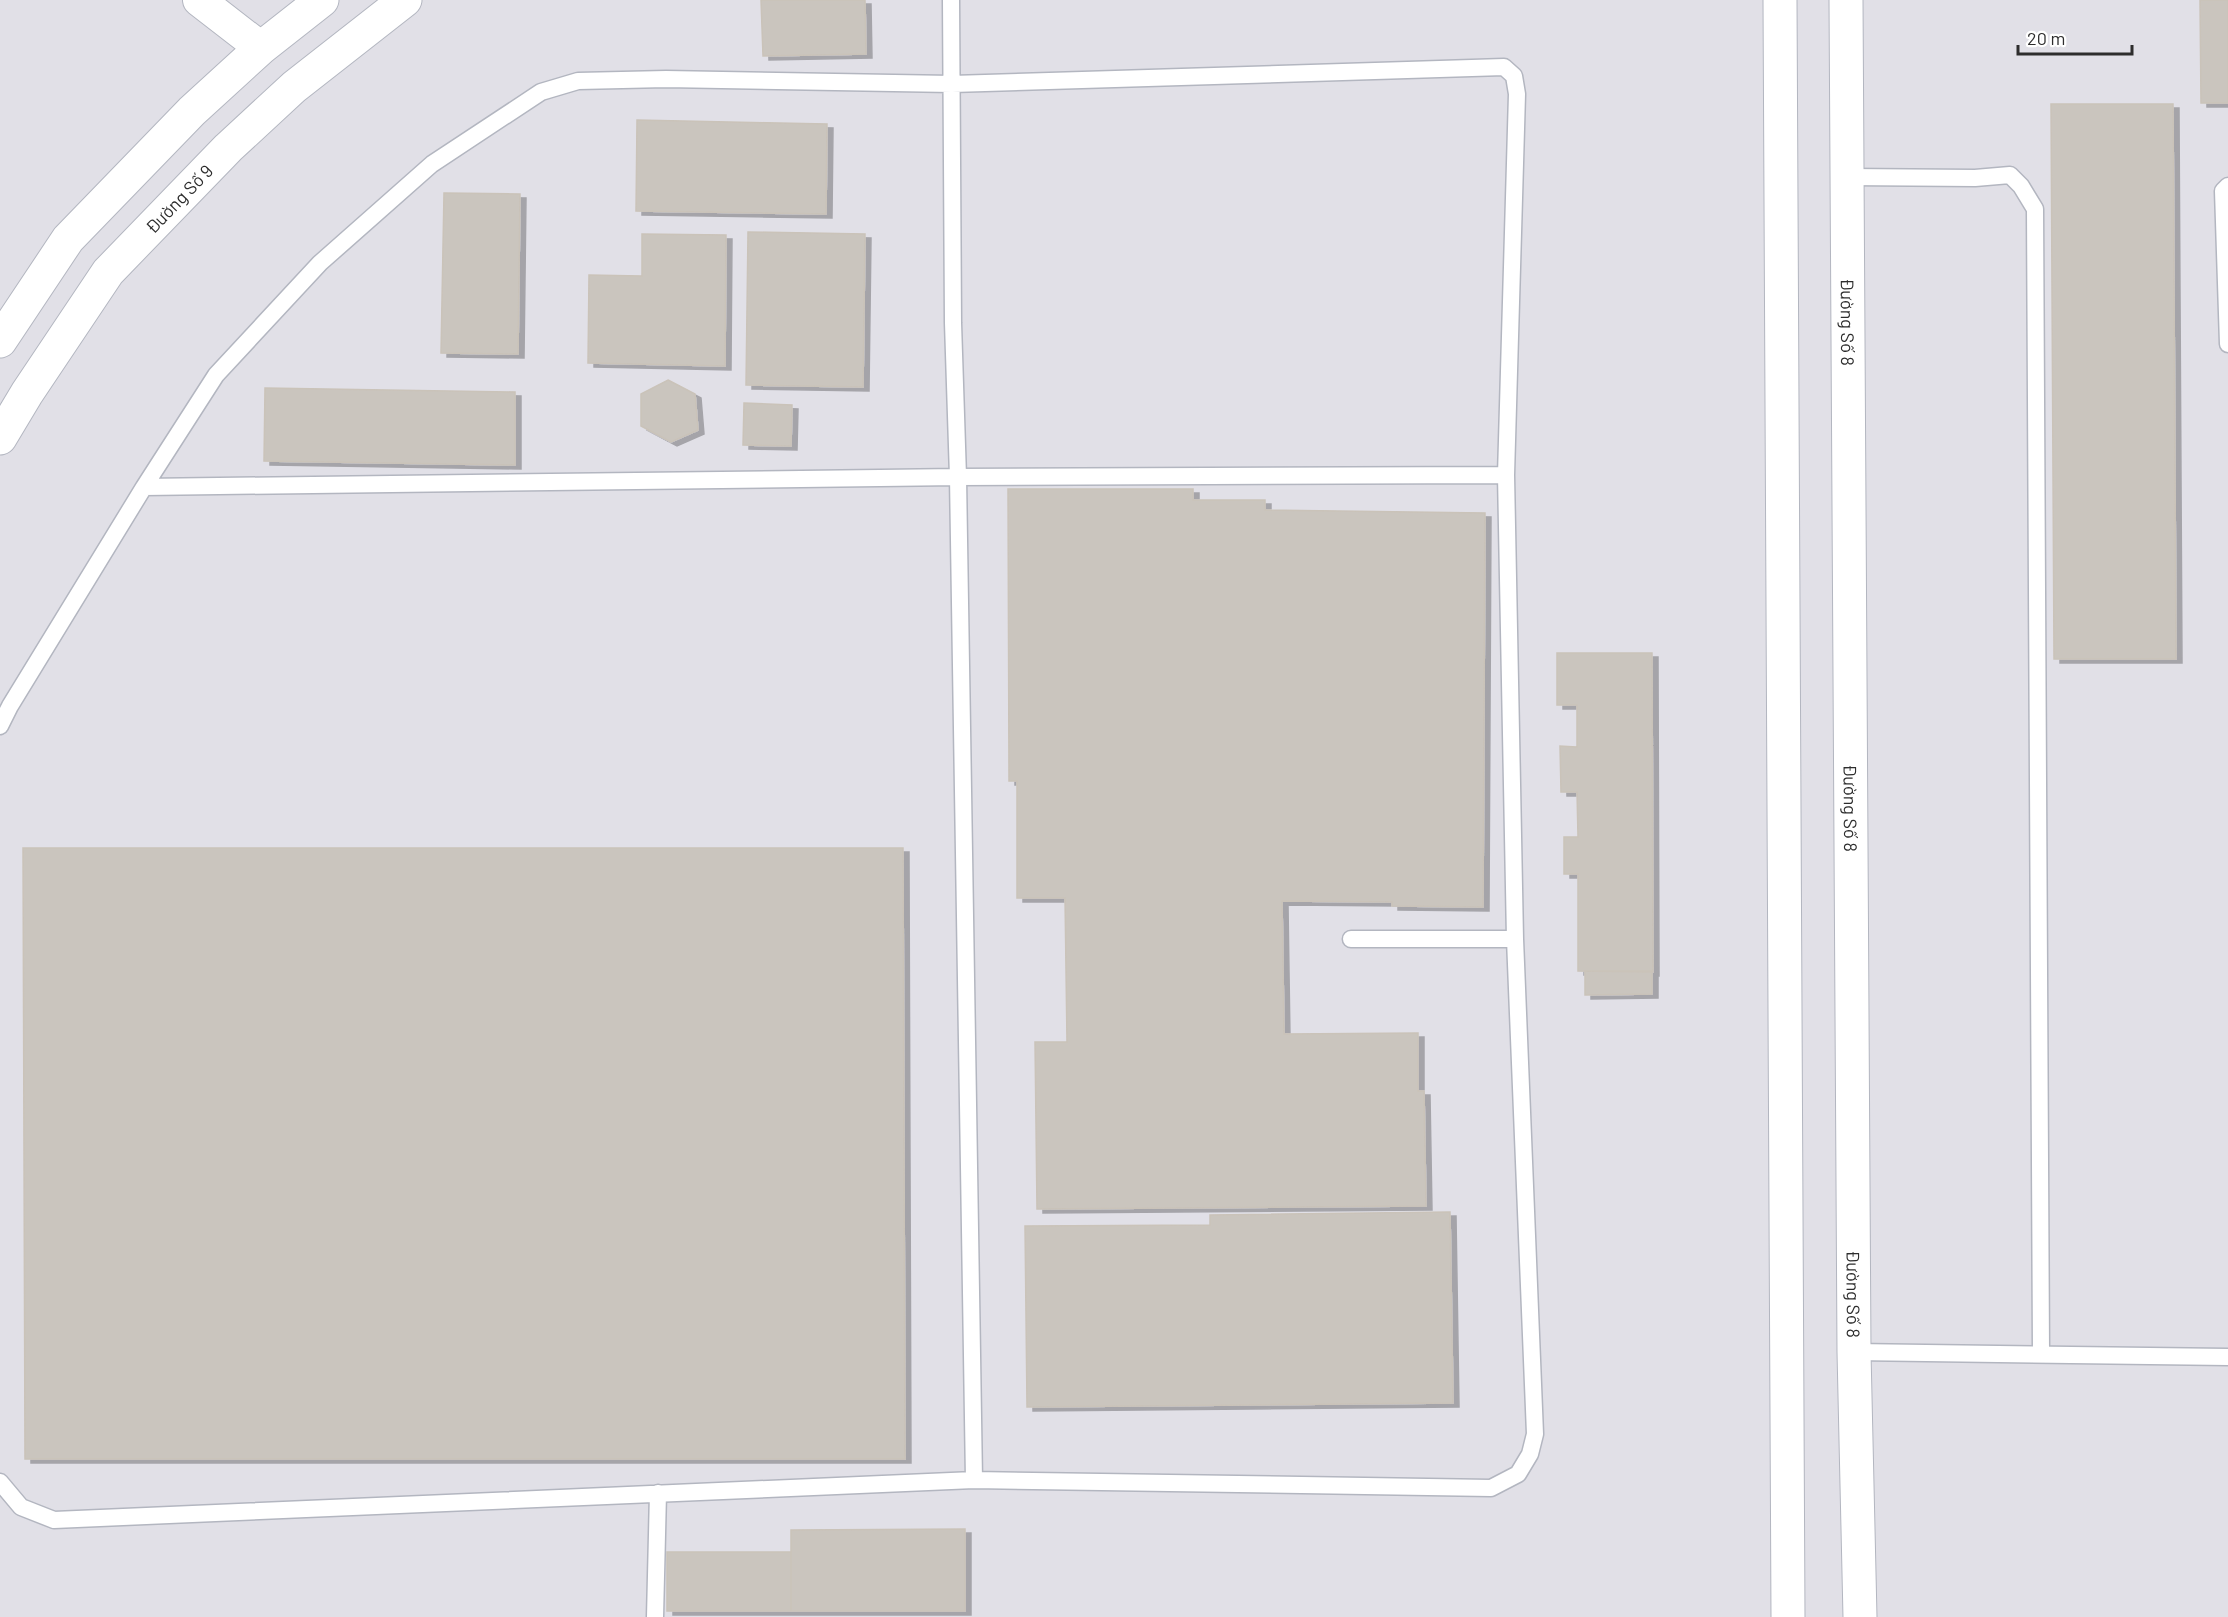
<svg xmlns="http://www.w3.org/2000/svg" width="2228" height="1617" viewBox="0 0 2228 1617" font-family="Barlow,sans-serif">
<defs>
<filter id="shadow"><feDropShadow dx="6" dy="4" stdDeviation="0" flood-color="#0004"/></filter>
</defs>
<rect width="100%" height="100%" fill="#eee7df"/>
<!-- industrial -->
<path fill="#e1e0e7" d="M0,0H2228V1617H0Z"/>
<!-- building -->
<path fill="#cac5be" stroke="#cac3b9" stroke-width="1.5" filter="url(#shadow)" d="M761,0H865L866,54L763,56Z
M2200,0H2228V103H2201Z
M2051,104H2173L2176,659H2054Z
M637,120L827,124L826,214L636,211Z
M444,193L520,194L518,354L441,353Z
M748,232L865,234L863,387L746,385Z
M642,234L726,235L725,366L588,363L589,275L642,276Z
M668,380L695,394L698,430L671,442L641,426V394Z
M265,388L515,392V465L264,461Z
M744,403L792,405L791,446L743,445Z
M1008,489H1193V500H1265V510L1485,513L1483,907L1392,906V902L1282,901L1284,1034L1418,1033V1091H1424L1426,1206L1037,1209L1035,1042H1067L1065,898H1017V781H1009Z
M1557,653H1652L1653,972L1578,971V874H1564V837H1578L1577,792H1561L1560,746L1577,747V705H1557Z
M23,848H903L905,1459H25Z
M1585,971H1652V994L1585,995Z
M1450,1212L1453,1403L1027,1407L1025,1226L1210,1225V1215Z
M965,1529V1611H791V1530Z
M667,1552H791V1611H667Z"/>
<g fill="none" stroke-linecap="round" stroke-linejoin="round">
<!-- lane casing -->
<g stroke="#b3b6c0" stroke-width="19">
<path id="lane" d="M951,0L953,323L958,477L974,1480
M1847,177L1975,178L2010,175L2021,186L2035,209L2041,1353
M2228,186L2223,191L2228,344
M0,726L10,706L144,487L216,375L320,263L432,164L541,92L578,81L666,79L952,84L1504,67L1514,76L1517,94L1506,475L958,477L144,487
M1351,939H1515
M1854,1352L2228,1357
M0,1482L21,1507L54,1520L974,1480L1491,1488L1518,1474L1530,1454L1535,1434L1515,939L1506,475
M655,1617L658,1493"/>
</g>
<!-- street casing -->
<g stroke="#b3b6c0" stroke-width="34">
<path id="street" d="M199,0L261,48"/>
</g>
<!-- secondary casing -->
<g stroke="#b3b6c0" stroke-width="35">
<g id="secondary">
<path d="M1780,0L1788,1617"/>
<path id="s1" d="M1846,0L1854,1352L1860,1617"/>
<path d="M0,341L68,239L192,111L261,48L322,0"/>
<path id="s2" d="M0,438L27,393L108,272L228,148L294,87L405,0"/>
</g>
</g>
<!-- lane -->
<use href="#lane" stroke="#fff" stroke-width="16"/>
<!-- street -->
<use href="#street" stroke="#fff" stroke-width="32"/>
<!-- secondary -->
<use href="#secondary" stroke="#fff" stroke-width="33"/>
</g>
<g text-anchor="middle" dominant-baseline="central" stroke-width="5" stroke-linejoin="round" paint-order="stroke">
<!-- street labels -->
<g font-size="18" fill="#2d2d2d" stroke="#fff">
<text stroke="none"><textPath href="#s2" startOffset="300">Đường Số 9</textPath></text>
<text stroke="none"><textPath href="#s1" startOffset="322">Đường Số 8</textPath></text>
<text stroke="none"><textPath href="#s1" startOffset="808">Đường Số 8</textPath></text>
<text stroke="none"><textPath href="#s1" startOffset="1294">Đường Số 8</textPath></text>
</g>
</g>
<!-- scale -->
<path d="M2018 45v9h114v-9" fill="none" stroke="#2d2d2d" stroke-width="3"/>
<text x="2027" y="45" font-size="18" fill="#2d2d2d" stroke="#ffffff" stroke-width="4.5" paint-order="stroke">20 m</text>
</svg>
